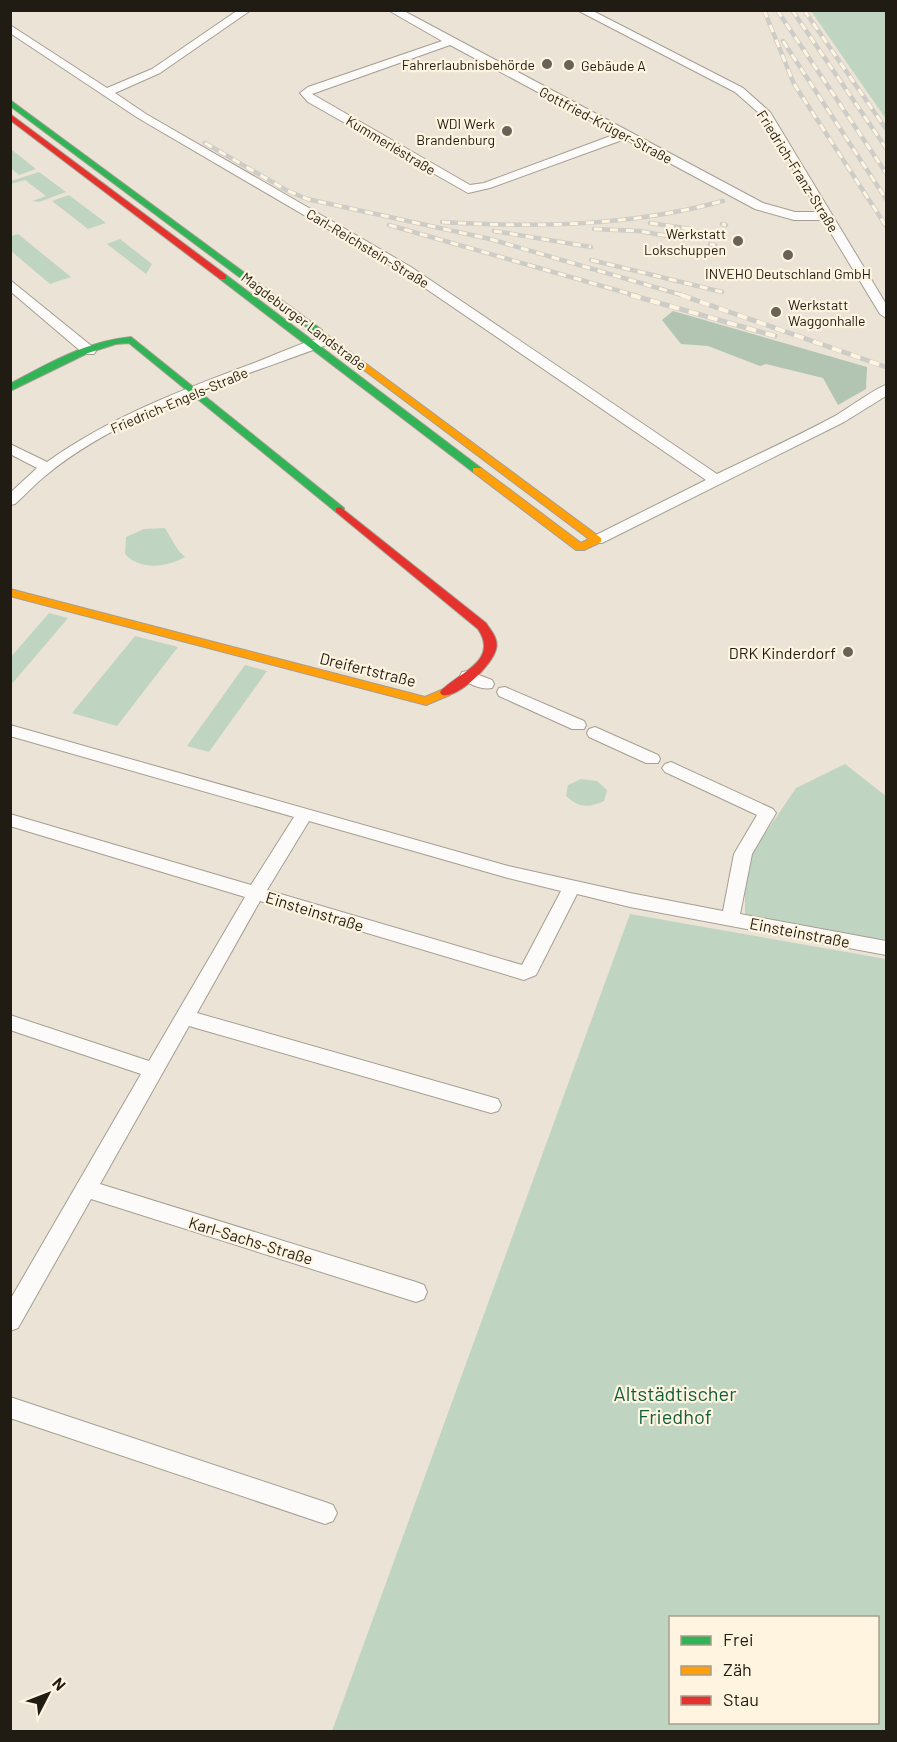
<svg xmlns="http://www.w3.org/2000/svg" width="897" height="1742" viewBox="0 0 897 1742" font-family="Barlow,sans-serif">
<rect width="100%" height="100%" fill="#ebe3d5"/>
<!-- green -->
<path fill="#c0d5c1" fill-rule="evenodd" d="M811,11H886V119Z
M11,149L36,169L19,175L11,168Z
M39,172L66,192L39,202L32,201L46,196L25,180L11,184V181Z
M69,195L106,223L88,229L52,201Z
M18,234L71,277L50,284L11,251V236Z
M120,239L152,264L146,274L107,244Z
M165,528L178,550L185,557C168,567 140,571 125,554L126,537L144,529Z
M49,613L68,618L11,685V657Z
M135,636L178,647L117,726L72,713Z
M245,665L267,671L209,752L187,746Z
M845,764L886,796V941L745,915V867L750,856L796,788Z
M581,779L597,781L607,790L604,801C589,808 579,808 566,796L568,785Z
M630,914L886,959V1731H332ZM670,1618H878V1722H670Z"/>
<!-- forest -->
<path fill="#b1c5b2" d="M673,311L867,367L866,389L838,405L823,378L766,364L760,366L708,346L681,344L662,320Z"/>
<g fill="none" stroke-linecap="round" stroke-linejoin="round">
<!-- street casing -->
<g stroke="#a49e94" stroke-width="2">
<path id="street" d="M238,10H251L160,73L115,93L146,114L411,267L717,474C756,455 796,437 835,416C845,410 878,387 886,385V396L844,422L602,543H592L590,540L592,537L706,480L403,273L138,118L10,33V25L107,88L152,69Z
M388,10H402L763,203L795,212H819L760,114L735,92L577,10H591L743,88L770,112L886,304V318L880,314L823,220H794L755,209L625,139L490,188L468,193L308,102L300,93L308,87L442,41ZM450,45L616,134L484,183L470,185L312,94Z
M10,280L94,348L96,351L94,354H84L10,291Z
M327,336L334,340L332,343C237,379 124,411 45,476C35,484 25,495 15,504L10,505V493L37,468L10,454V444L47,462C110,417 182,390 254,363C278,354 302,342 327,336Z
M468,671L492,680L494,684L492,688C482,690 466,684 460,676L462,672Z
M505,687L584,721L586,725L584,729H572L499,696L497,692L499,688Z
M10,725L508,866L630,893L723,911L734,854L757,815L665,772L662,768L665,764L671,762L773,809L776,813L752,854L740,914L886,941V955L630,907L577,894L536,975L524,980L260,901L197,1013L498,1099L501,1105L498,1111L491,1113L189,1026L100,1184L416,1282L424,1285L427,1292L424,1299L416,1302L91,1199L18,1328L10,1331V1300L141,1074L10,1030V1015L149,1061L245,897L10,826V814L251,885L294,817L10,736ZM309,821L508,878L561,891L522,965L267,890Z
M595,727L658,755L660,759L658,763H646L589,737L587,733L589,729Z
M10,1397L325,1502L333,1505L337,1513L333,1521L325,1524L10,1418Z"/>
</g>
<!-- fast casing -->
<g stroke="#a49e94" stroke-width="2">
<path id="fast" d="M10,100L322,330V334H316L10,106Z
M220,275H226L481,468V472H473L220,279Z
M131,337L344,508V512H336L129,343L116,344L88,353L10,391V384C49,363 87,341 131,337Z"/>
</g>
<!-- slow casing -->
<g stroke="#a49e94" stroke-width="2">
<path id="slow" d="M319,329L601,538V542L584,550H576L473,472V468H481L581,543L589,539L316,334V330Z
M10,589L425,697L446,688L452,692L450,695L426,705L10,596Z"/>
</g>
<!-- jam casing -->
<g stroke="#a49e94" stroke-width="2">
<path id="jam" d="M10,114L226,275V279H220L10,120Z
M340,507L486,623C491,631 499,639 496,649C493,664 458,699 442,695L440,692C457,673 500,662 478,629L336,512V508Z"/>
</g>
<!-- street -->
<use href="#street" fill="#fcfbf9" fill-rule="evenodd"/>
<!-- fast -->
<use href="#fast" fill="#30b455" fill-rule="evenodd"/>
<!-- slow -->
<use href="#slow" fill="#ff9f0a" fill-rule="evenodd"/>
<!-- jam -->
<use href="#jam" fill="#e5322d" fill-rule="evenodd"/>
<!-- rail-far1 casing -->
<g stroke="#ceccc7" stroke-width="4.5">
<path id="rail-far1" d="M764,10L794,84L886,226
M777,10L886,173
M792,10L886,148
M804,10L886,129
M783,41L886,199
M205,143L286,190L307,199L490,239L685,296
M442,222C537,228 631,226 723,201
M650,223L691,229
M722,224L726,225
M389,225L637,296
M594,229L639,231L685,239
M494,231L591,247
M716,233L721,234
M710,244L715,245
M704,252L710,254
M591,260L722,292"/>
</g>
<!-- rail casing -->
<g stroke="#ceccc7" stroke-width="5">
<path id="rail" d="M631,295L775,336
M681,295L886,367"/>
</g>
<!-- rail-far1 -->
<use href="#rail-far1" stroke="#fef4e0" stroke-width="3" stroke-dasharray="8" stroke-linecap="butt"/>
<!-- rail -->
<use href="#rail" stroke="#fef4e0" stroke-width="4" stroke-dasharray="10" stroke-linecap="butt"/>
</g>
<!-- markers -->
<g fill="#686257" stroke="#fef4e0" stroke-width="2">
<circle cx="547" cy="64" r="6"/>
<circle cx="569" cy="65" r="6"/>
<circle cx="507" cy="131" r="6"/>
<circle cx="738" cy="241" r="6"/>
<circle cx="788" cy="255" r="6"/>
<circle cx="776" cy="312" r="6"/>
<circle cx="848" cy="652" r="6"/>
</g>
<g text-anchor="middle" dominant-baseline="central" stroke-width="4.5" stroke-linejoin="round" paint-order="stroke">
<!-- far-poi labels -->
<g font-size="14" fill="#211c13" stroke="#fef4e0" text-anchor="end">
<text x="535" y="64">Fahrerlaubnisbehörde</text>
<text x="581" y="65" text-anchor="start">Gebäude A</text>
<text x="495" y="123">WDI Werk<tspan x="495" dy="16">Brandenburg</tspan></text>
<text x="726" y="233">Werkstatt<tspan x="726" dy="16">Lokschuppen</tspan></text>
<text x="788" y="273" text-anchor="middle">INVEHO Deutschland GmbH</text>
<text x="788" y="304" text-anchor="start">Werkstatt<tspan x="788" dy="16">Waggonhalle</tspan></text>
</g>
<!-- far-street labels -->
<g font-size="14" fill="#211c13" stroke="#fef4e0">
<text transform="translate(606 125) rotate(28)">Gottfried-Krüger-Straße</text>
<text transform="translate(391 145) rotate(31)">Kummerléstraße</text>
<text transform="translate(798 171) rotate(58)">Friedrich-Franz-Straße</text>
<text transform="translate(368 248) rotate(31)">Carl-Reichstein-Straße</text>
<text transform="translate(304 321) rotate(37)">Magdeburger Landstraße</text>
<text transform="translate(179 400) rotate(-23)">Friedrich-Engels-Straße</text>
</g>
<!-- poi labels -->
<g font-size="16" fill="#211c13" stroke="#fef4e0" text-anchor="end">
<text x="836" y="652">DRK Kinderdorf</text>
</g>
<!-- street labels -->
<g font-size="16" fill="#211c13" stroke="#fef4e0">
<text transform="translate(368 669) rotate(14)">Dreifertstraße</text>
<text transform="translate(315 911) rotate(17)">Einsteinstraße</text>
<text transform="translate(800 932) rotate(11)">Einsteinstraße</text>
<text transform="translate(251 1240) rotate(17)">Karl-Sachs-Straße</text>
</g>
<!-- near-park labels -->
<g font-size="20" fill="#115e3e" stroke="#fef4e0">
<text x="675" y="1393">Altstädtischer<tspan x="675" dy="23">Friedhof</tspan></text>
</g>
</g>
<!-- border -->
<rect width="897" height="1742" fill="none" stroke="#211c13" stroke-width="24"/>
<!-- legend -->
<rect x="669" y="1616" width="210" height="108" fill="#fef4e0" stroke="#a69e8e" stroke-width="1.5"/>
<rect x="681" y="1636" width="30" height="9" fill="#30b455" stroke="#a69e8e" stroke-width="1.5"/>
<text x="723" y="1646" font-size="18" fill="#211c13">Frei</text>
<rect x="681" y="1666" width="30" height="9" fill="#ff9f0a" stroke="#a69e8e" stroke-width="1.5"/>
<text x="723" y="1676" font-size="18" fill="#211c13">Zäh</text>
<rect x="681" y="1696" width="30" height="9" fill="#e5322d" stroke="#a69e8e" stroke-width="1.5"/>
<text x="723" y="1706" font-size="18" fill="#211c13">Stau</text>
<!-- north arrow -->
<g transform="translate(48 1694) rotate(48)" stroke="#fef4e0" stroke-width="4.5" paint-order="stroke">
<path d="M0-4.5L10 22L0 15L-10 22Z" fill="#211c13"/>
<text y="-9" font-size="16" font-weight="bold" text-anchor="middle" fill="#211c13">N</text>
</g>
</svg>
